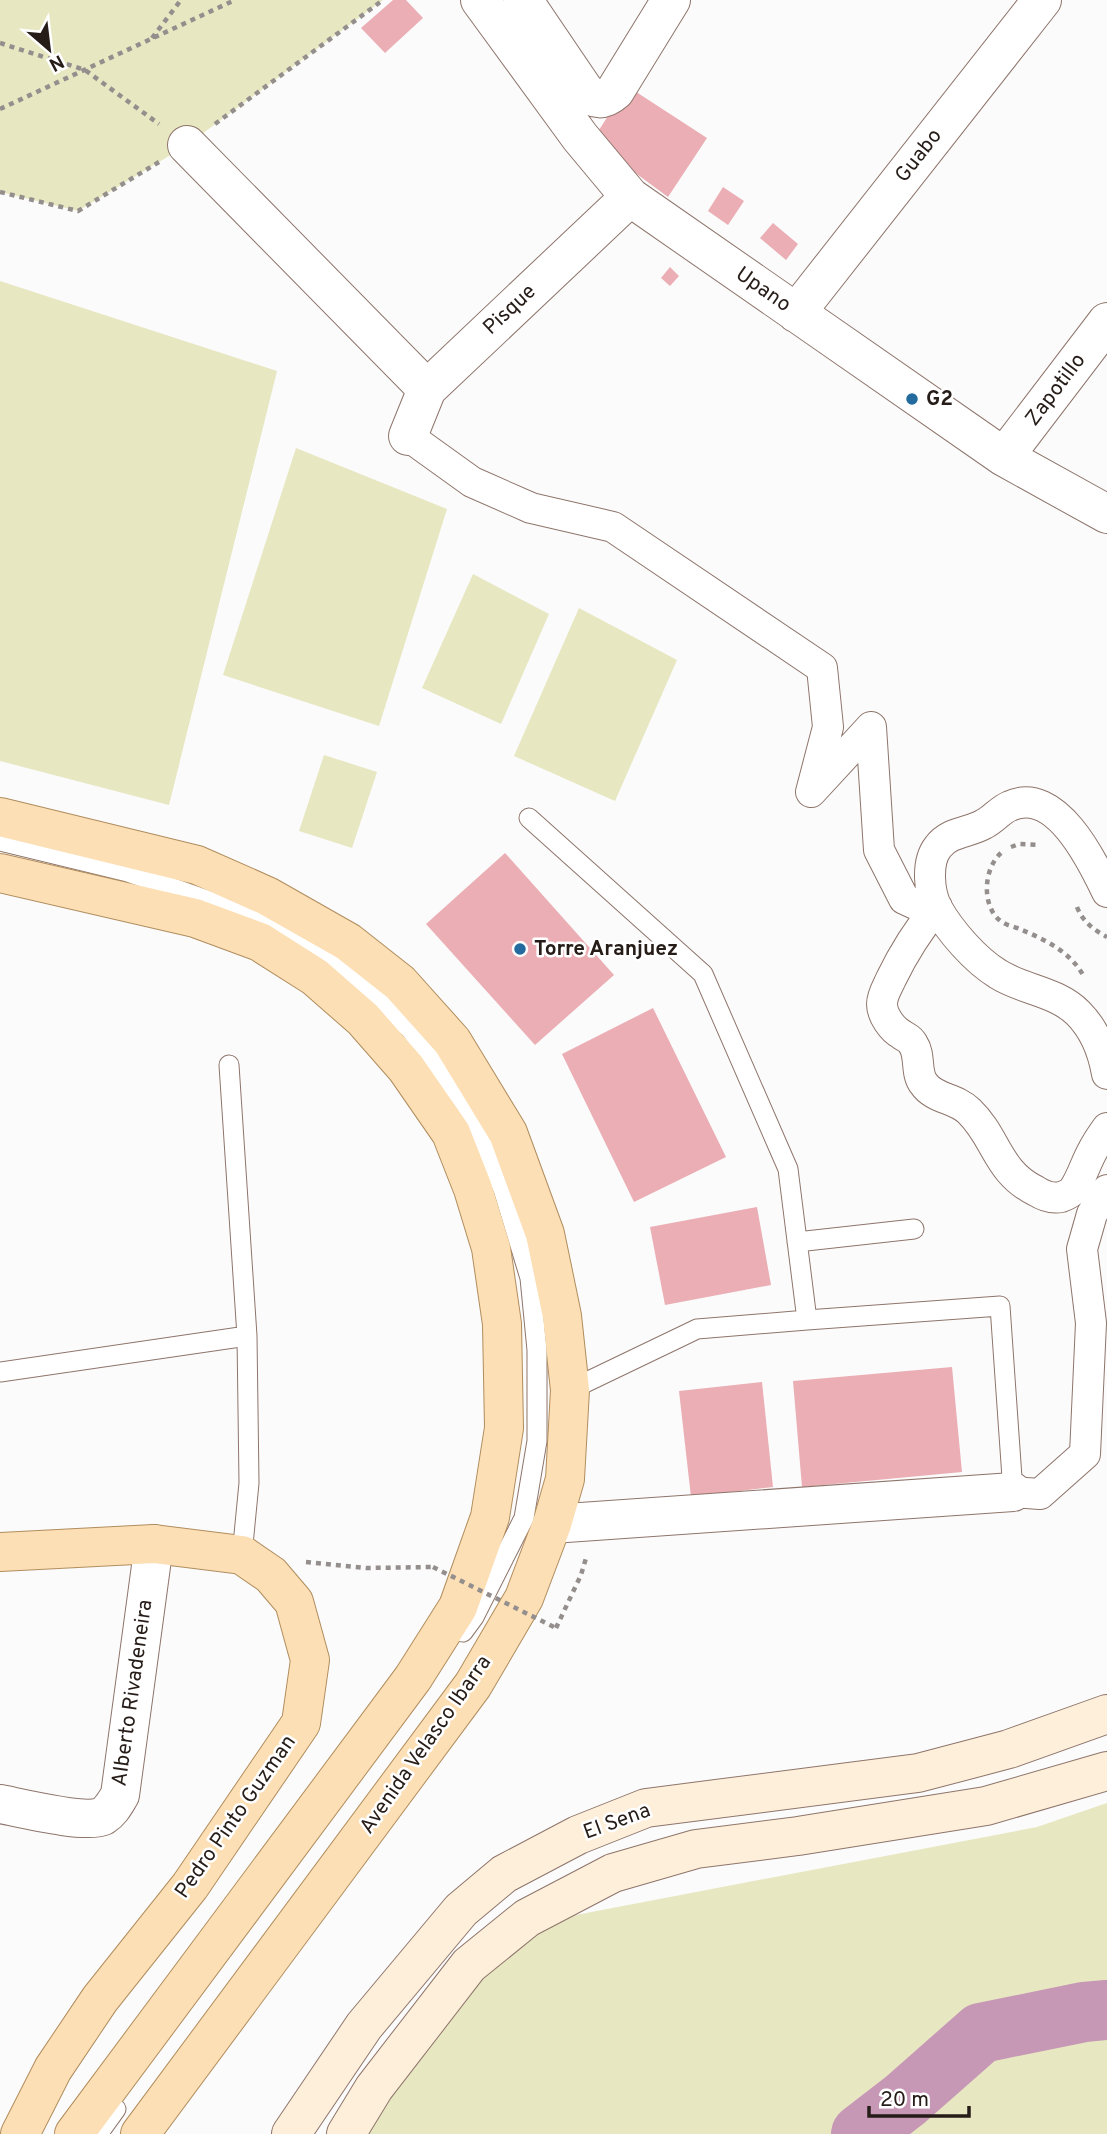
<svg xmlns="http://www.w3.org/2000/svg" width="1107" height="2134" viewBox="0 0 1107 2134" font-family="Overpass,sans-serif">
<rect width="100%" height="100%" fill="#fbfbfb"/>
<!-- green -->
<path fill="#e7e7c2" d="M0,0H383L187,145L78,211L0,192Z
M0,281L277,371L169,805L0,761Z
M296,448L447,509L379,726L223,675Z
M473,574L549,614L501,724L422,688Z
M579,608L677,660L615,801L514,756Z
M324,755L377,772L352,848L299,831Z
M1107,1803V2134H341L491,1947L576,1915L1037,1827Z"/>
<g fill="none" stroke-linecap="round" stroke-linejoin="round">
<!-- river -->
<path stroke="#c797b6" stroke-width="60" d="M861,2134L905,2100L981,2033L1084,2012L1107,2010"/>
</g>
<!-- building -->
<path fill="#eaaeb4" d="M393,0H406L423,18L385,53L361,28Z
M627,86L707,138L668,197L592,141Z
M723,187L744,201L728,225L708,211Z
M773,223L798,244L786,260L760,238Z
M670,267L679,276L670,286L661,278Z
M505,853L614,975L535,1045L426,924Z
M653,1008L726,1157L634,1202L562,1054Z
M757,1207L771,1285L665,1305L650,1227Z
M952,1367L962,1472L802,1487L793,1381Z
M762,1382L773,1487L691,1497L679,1391Z"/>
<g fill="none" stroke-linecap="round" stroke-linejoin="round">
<!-- service casing -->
<g stroke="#8e756b" stroke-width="21">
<path id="service" d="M529,818L703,974L788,1169L807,1320L1000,1306L1013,1492
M0,841L128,872L257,918L352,977L410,1029L465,1104L503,1189L530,1278L537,1350V1441L524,1518L474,1617L463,1632
M229,1065L247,1336L249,1483L242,1555
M797,1242L914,1229
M0,1372L247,1336
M570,1390L697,1329L807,1320
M98,2134L116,2109"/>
</g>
<!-- pedestrian casing -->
<g stroke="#8e756b" stroke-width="32">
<path id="pedestrian" d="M408,436L472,482L531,508L613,527L822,668L828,727L811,792L871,727L879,850L904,899L917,905L937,907
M1107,892C1092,860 1055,785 1010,806C1000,810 994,819 984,824C969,833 950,831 938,847C926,862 929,892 937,908C950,931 975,960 998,974C1023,990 1056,991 1078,1013C1095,1030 1103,1051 1107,1074
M937,907C918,930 904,952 891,979C888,986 882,995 882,1004C882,1015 892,1029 901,1034C906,1038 910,1038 913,1044C921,1056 915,1073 924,1084C934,1099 956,1098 969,1111C997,1138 997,1172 1036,1191C1044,1196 1052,1199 1061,1197C1067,1195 1071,1193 1074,1189C1082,1177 1086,1162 1093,1150C1097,1142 1102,1135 1107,1128
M1013,1492L1040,1494L1085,1454L1091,1323L1082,1249L1092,1214L1107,1190"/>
</g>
<!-- minor casing -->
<g stroke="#8e756b" stroke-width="40">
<path id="minor" d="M480,0L580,137L630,197L1004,457L1107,514
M523,0L584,90C594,101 604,101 615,91L671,0
M187,145L427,389
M796,313L1042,0
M408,436L427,389L630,197
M1004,457L1107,322
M552,1524L1013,1492
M0,1804C21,1808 86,1824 103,1816C111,1811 115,1803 120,1795L154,1544"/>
</g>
<!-- secondary casing -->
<g stroke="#8e756b" stroke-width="40">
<path id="secondary" d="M291,2134L364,2026L461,1910L504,1874L578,1835L646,1808L918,1773L1009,1749L1107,1714
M346,2134L374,2088L469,1965L527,1918L613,1873L696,1849L798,1836L986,1806L1107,1771"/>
</g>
<!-- primary casing -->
<g stroke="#b08d5e" stroke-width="40">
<path id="primary" d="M0,817L197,865L267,896L348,942L400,983L452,1041L508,1133L545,1234L562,1316L570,1390L565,1479L552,1524L524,1598L473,1685L140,2134
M0,873L195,918L260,942L315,977L363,1019L406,1068L451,1133L473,1189L491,1248L502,1324L504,1428L490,1517L458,1607L413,1678L74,2134
M0,1552L154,1544L242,1555L271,1575L294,1602L310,1660L301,1723L190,1886L100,1999L53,2069L20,2134"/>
</g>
<!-- path -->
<path stroke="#948f8d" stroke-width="4.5" stroke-dasharray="5 5" stroke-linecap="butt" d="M152,38L181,0
M0,43L85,70L159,124
M0,109L235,0
M215,124L383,0
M0,192L78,211L159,162
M1011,847L1019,844L1040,845
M1001,853C983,869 981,908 1002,922C1008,926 1016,927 1022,930C1046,940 1070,952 1083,975
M1077,907C1083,922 1094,930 1107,937
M306,1562L366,1568L433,1567
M556,1628L581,1575L586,1558"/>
<!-- service -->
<use href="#service" stroke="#fff" stroke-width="19"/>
<!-- pedestrian -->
<use href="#pedestrian" stroke="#fff" stroke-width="30"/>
<!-- minor -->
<use href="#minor" stroke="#fff" stroke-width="38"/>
<!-- secondary -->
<use href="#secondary" stroke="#feefda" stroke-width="38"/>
<!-- primary -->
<use href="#primary" stroke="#fddfb5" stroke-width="38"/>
<!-- path-bridge -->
<path stroke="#948f8d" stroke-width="4.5" stroke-dasharray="5 5" stroke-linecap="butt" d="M433,1567L556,1628"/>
</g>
<!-- markers -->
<g fill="#236b9f" stroke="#fff" stroke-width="2.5">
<circle cx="912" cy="399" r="7"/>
<circle cx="520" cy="949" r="7"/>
</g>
<g text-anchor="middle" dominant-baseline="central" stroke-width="5" stroke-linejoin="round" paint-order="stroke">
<!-- street labels -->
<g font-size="21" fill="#261c18" stroke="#fff">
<text transform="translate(919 156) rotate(-52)">Guabo</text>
<text transform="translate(763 290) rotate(35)">Upano</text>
<text transform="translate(510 310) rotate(-43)">Pisque</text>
<text transform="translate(1056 390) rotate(-53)">Zapotillo</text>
<text transform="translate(133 1693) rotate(-82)">Alberto Rivadeneira</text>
<text transform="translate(426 1745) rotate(-55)">Avenida Velasco Ibarra</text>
<text transform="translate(236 1817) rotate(-55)">Pedro Pinto Guzman</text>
<text transform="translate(617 1822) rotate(-20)">El Sena</text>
</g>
<!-- poi labels -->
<g font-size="21" font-weight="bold" fill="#261c18" stroke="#fff" text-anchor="start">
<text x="926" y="399">G2</text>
<text x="534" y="949">Torre Aranjuez</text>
</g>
</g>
<!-- north arrow -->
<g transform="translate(49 49) rotate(152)" stroke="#ffffff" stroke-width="5" paint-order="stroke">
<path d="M0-5L12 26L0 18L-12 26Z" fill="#261c18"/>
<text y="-10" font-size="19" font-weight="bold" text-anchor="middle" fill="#261c18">N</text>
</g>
<!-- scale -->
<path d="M869 2106v10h100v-10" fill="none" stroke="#261c18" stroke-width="3.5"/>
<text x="880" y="2106" font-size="21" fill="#261c18" stroke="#ffffff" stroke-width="5" paint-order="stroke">20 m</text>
</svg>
